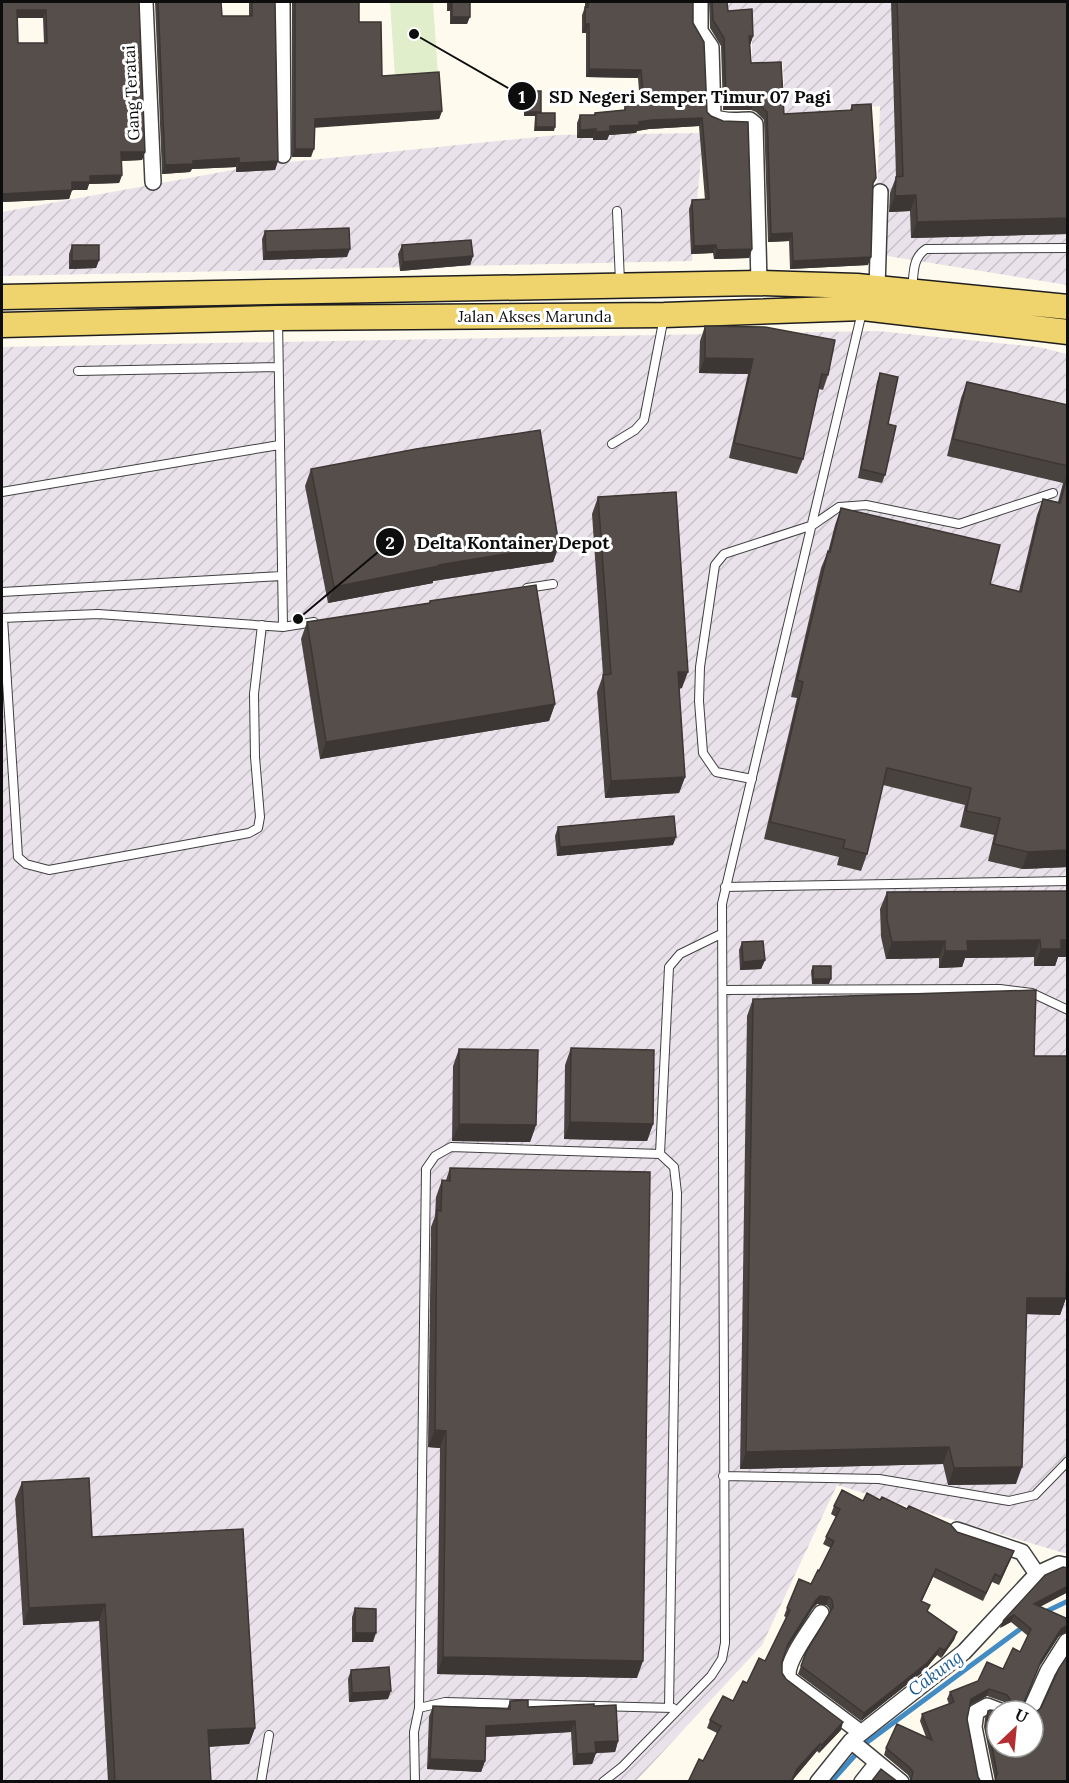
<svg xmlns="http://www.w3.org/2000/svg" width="1069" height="1783" viewBox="0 0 1069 1783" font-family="Lora,serif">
<defs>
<pattern id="industrial-furrows" width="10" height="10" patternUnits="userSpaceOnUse" patternTransform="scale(1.5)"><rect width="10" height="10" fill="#eae2eb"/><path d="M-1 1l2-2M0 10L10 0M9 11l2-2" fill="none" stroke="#c8c1c8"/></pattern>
</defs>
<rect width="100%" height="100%" fill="#fefbee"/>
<!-- industrial -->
<path fill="url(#industrial-furrows)" d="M698,2H1067V285L875,254L880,106L785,114L783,64L752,63V14L698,8Z
M703,133L692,261L2,276V212L260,165L558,135Z
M878,331L1039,347L1067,354V1554L837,1485L762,1645L636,1781H2V347Z"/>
<!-- pitch -->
<path fill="#e0eecb" d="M390,2H433L438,74L395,77Z"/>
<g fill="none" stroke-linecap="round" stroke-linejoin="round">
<!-- stream -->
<path stroke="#428bc3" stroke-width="5" d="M1043,1613L1068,1601
M831,1782L866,1743L1023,1627"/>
<!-- service casing -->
<g stroke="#404040" stroke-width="10">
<path id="service" d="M617,211L620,282
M912,290C914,274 912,258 926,249L1068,248
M278,320L283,627
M78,371L278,367
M612,444L635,430L644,420L664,317
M2,492L279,445
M527,588L553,584
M2,592L282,576
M2,618L98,614L283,627L314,622
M3,618L18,857L26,864L49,870L249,833L258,828L260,817L255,757L254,694L262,625
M752,779L716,772L703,753L699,701L700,667L715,565L724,554L813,525L839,507L866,505L959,524L1053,493
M725,887L1068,881
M724,990L1000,989L1032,993L1068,1010
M660,1154L669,967L680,954L721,934
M723,1476L879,1479L1009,1501L1035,1495L1068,1461
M419,1708L426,1169L435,1156L451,1147L660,1154L674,1167L677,1193L669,1708
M261,1782L269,1735
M415,1782L414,1732L419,1708L445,1702L673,1708
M603,1782L622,1767L711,1676L722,1659L725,1643L722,904L862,312"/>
</g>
<!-- minor casing -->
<g stroke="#404040" stroke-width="18">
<path id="minor" d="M145,2L153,182
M282,2L283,155
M700,2V31L711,47L713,116C723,123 739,120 750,120L755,124L759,283
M877,288L880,192
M957,1530L1022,1552L1037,1574
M821,1613C812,1627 783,1664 789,1679L860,1732
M1030,1711L1048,1671L1067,1641
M851,1741L901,1782
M818,1782L851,1741L964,1652L1037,1574L1059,1564L1068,1566
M862,1782L877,1763
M985,1782L974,1727L976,1712L987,1706L1000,1711"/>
</g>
<!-- primary casing -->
<g stroke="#1e1e1e" stroke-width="27">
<path id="primary" d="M2,297L759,283L857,286L1068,307
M2,325L278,318L664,315L863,308L1068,332"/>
</g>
<!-- service -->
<use href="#service" stroke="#fff" stroke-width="8"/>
<!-- minor -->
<use href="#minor" stroke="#fff" stroke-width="15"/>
<!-- primary -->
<use href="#primary" stroke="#efd36d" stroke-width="24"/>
</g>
<!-- wall -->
<path fill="#494340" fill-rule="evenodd" d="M2,2H139L145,152L142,160L122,161V175L119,183L89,184L87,190H72L69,199L2,202ZM17,18H43L44,43H18Z
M155,2H221L222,16H249V2H275L278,161L275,170L236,172V167L192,169L190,172L162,174Z
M292,2H359V22L382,76L442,111L439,119L315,127L311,157H292Z
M447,2H470L467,24H450V11H447Z
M585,2H693V23L707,112L752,249L749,258L714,259L713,253L691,254L689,209L692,200H705L699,126L649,129L637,131L636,133L609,135L607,140H593V138H577V123L580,115H594L595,113L624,110L625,106L640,104L638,78L586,77V33H582V15L585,7Z
M709,2H727L728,11L753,36L750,45L751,63L784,114L850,110L852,105L873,184L868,265L790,269L789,241L768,242L764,120L756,112L751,110H723L721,46L710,28Z
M891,2H1068V234L911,238L910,211L889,212L890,193L896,177Z
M526,91L541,113L554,131H534L535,116H524V95Z
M265,231L347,257L263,260L262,239Z
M72,245L99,260L96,268L69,269V254Z
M402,245L473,256L470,265L400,271L398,254Z
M705,326L828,375L823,390L819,389L803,459L797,474L729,458L748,374L699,373L700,341Z
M880,373L888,424L885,475L882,483L858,478L877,382Z
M967,382L1068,405V867L1022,869L988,861L994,835L960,827L965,805L883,785L867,854L861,871L837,865L839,857L764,839L797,698L791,697L821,568L828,551V552L835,525L841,508L990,584L1019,591L1037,515L1043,499L1058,502L1063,483L947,456L961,398Z
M311,469L559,545L553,562L433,581V583L328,603L305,486Z
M598,497L682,688L679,689L685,777L679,793L605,798L597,692L603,675L592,514Z
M430,601L555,704L549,721L320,759L301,639L307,622L429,603Z
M558,827L673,845L557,856L555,836Z
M1068,891V957H1058L1055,966H1034V957L965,958L962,967L939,968V958L886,959L881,937L880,909L887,892Z
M742,942L765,960L761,969L740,970L739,950Z
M813,966L829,984H812L811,971Z
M753,999L1034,1056L1067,1201L1066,1298L1060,1315L1027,1314L1016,1484L948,1485L943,1464L740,1469L747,1016Z
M571,1048L653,1124L647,1141L564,1139L565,1065Z
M459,1049L536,1125L530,1142L452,1141L453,1066Z
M450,1168L637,1678L437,1674L440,1448L428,1447L431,1227L435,1216L436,1197L442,1180H446Z
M22,1482L92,1537L255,1728L249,1744L209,1747L211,1782H108L99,1621L23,1625L15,1499Z
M880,1500L907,1509L957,1532L1014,1551L999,1585L992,1582L983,1601L933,1577L922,1601L928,1611L957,1632L954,1640L943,1656L941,1658L937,1655L924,1671L861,1721L798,1674L806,1652L830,1612L829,1608L826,1605L817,1604L813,1608L786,1651L782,1662V1673L786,1679L841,1730L819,1753L817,1751L795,1777L792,1782H688L703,1761L717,1733L707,1728L710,1720L733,1701L747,1683L765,1661L787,1618L784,1616L787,1608L811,1584L819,1571L831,1548L823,1544L836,1517L831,1514L834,1506L863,1501Z
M1068,1568V1592L1040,1607L1068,1619V1632L1059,1636L1010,1710L1004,1702L987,1696L970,1705L967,1719L978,1777L910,1782V1779L908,1775L884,1755L886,1748L926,1737L920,1721L922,1714L949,1704L947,1699L950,1692L978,1681L1003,1669L1020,1652L1028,1636L1011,1622L1000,1628L1003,1621Z
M355,1608L373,1642H352V1617Z
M351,1670L388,1699L349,1702L348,1679Z
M510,1701L528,1707L594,1706L618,1741L615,1752L596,1753L592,1764L573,1765L571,1732L486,1737L485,1761L481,1772L427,1769L429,1717L433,1706L507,1709Z
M1041,1708L1068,1782L995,1781L984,1727L985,1718L988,1711L997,1747L1034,1713Z"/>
<!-- shaded-wall -->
<path fill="#3c3734" d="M449,4H452L450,11H447Z
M17,10H46L43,18H14Z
M452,17H470L467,24H450Z
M585,24H589L586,33H582Z
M749,36H753L750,45Z
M589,69L641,70L638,78L586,77Z
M726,101L754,102L751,110H723Z
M442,111L439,119L312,128L315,119Z
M525,112H541L540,116L536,113L535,116H524Z
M702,118L699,126L649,129L637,131L636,133L609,135L607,140H593L596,132L610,126L652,120Z
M536,127H555L554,131H534Z
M596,129L593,138H577L580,130Z
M295,149H314L311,157H292Z
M121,152H145L142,160L118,161Z
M239,158L236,167L192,169L190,172L162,174L165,165L193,161Z
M278,161L275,170L236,172L239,163Z
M122,175L119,183L89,184L87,190H69L72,182L90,176Z
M72,190L69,199L2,202V194Z
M916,195L910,211L889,212L895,196Z
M1068,218V234L911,238L917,222Z
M792,233L789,241L768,242L771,234Z
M716,245L713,253L691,254L694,246Z
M350,249L347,257L263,260L266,252Z
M752,249L749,258L714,259L717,250Z
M473,256L470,265L400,271L403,262Z
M871,257L868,265L790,269L793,261Z
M99,260L96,268L69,269L72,261Z
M705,358L753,359L748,374L699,373Z
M559,545L553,562L433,581V583L328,603L334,587L439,565Z
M678,672H688L682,688L672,689Z
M555,704L549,721L320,759L326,742Z
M685,777L679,793L605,798L611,781Z
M676,837L673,845L557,856L560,847Z
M1068,850V867L1022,869L1028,852Z
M1040,940L1034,957L965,958L962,967L939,968L945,951L967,941Z
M1061,940H1068V957H1058L1055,966H1034L1041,949Z
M945,941L939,958L886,959L892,942Z
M765,960L761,969L740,970L743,962Z
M813,979H831L829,984H812Z
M570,1122L653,1124L647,1141L564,1139Z
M459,1124L536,1125L530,1142L452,1141Z
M1027,1298H1066L1060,1315L1021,1314Z
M435,1430L446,1431L440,1448L428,1447Z
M949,1447L943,1464L740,1469L746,1452Z
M1022,1467L1016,1484L948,1485L954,1468Z
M1014,1551L1011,1559L999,1585L1001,1577Z
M936,1569L933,1577L918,1608L921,1601Z
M1068,1586V1592L1031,1611L1034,1604Z
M820,1596L829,1597L826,1605L817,1604L813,1608L785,1651L788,1644L816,1600Z
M105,1604L99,1621L23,1625L29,1608Z
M1014,1615L1011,1622L1000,1628L1003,1621Z
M1068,1625L1067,1631L1059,1636L1040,1666L1042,1659L1061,1629Z
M957,1632L954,1640L941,1658L944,1650Z
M355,1633H376L373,1642H352Z
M940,1648L937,1655L924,1671L861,1721L864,1713Z
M443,1657L643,1661L637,1678L437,1674Z
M989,1689L987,1696L968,1706L971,1699Z
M391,1691L388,1699L349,1702L352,1693Z
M575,1721L571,1732L482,1737L486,1726Z
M843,1722L841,1730L819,1753L822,1745Z
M255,1728L249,1744L202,1747L208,1730Z
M618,1741L615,1752L596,1753L592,1764L573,1765L577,1754L595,1742Z
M820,1744L817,1751L791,1782L797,1769Z
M430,1759L485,1761L481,1772L427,1769Z"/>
<!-- building -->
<path fill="#554e4a" stroke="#3c3734" stroke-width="1.5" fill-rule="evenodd" d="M2,2H139L145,152H121L122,175L90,176V182H72V190L2,194ZM17,10H46L47,43H18Z
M158,2H221L222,16H252V2H275L278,161L239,163V158L193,161V164L165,165Z
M295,2H359V22H381L382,76L439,72L442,111L315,119L314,149H295Z
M449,2H470V17H452V4H449Z
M588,2H693V23L704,42L707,112L711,116L723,121L748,122L752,249L717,250L716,245L694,246L692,200L709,199L702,118L652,120L639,122V125L610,126V131L596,132V129L580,130V115H595V113L625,110V106L644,104L641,70L589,69V24H585V7H588Z
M712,2H727L728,11L752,9L753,36H749L751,63L781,62L784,114L852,110V105L871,104L876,178L873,183L871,257L793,261L792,233L771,234L767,112L759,104L754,102L726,101L724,38L713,20Z
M897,2H1068V218L917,222L916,195L895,196L896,177L903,176Z
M526,91H541V112H525Z
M536,113H555V127H536Z
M349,228L350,249L266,252L265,231Z
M471,240L473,256L403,262L402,245Z
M72,245H99V260L72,261Z
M705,326L765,327L835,340L828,375L822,374L803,459L734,443L753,359L705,358Z
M880,373L898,377L888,424L896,426L885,475L861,469Z
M967,382L1068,405V466L953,439Z
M540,430L559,545L439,565V566L334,587L311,469L416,449Z
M1068,472V850L1028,852L994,844L1000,818L966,811L971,788L887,768L867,854L843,848L845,840L770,822L803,682L797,680L828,551L830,552L841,508L1000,545L990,584L1021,592L1043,499L1060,503Z
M676,492L688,672H678L685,777L611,781L603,675L611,674L598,497Z
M536,585L555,704L326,742L307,622L430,603V601Z
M674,816L676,837L560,847L558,827Z
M1068,891V940H1061V949H1041L1040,940L967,941L968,951H945V941L892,942L887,920V892Z
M763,941L765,960L743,962L742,942Z
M813,966H831V979H813Z
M1036,990L1034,1056H1068V1184L1066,1298H1027L1022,1467L954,1468L949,1447L746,1452L753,999Z
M571,1048L654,1050L653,1124L570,1122Z
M459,1049L538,1050L536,1125L459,1124Z
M450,1168L650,1172L643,1661L443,1657L446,1431L435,1430L437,1210L441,1211L442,1180L450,1181Z
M89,1478L92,1537L243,1529L255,1728L208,1730L211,1782H115L105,1604L29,1608L22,1482Z
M842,1490L863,1501L867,1493L880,1500L882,1497L907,1509L909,1506L950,1524L957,1532L1014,1551L1001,1577L995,1574L986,1593L936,1569L921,1601L930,1605L927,1611L957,1632L946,1649L944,1650L940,1648L927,1663L864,1713L801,1666L806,1652L833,1607L832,1600L829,1597L820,1596L816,1600L788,1644L782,1662V1673L786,1679L843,1722L822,1745L820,1744L797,1769L791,1782H688L699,1759L703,1761L721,1726L710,1720L723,1696L733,1701L743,1681L747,1683L759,1658L765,1661L790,1610L787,1608L799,1579L811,1584L818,1570L819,1571L834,1541L826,1537L840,1509L834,1506Z
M1063,1567L1068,1568V1586L1034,1604L1068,1619V1625L1061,1629L1042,1659L1023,1705L1027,1711H1009L1012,1703L1007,1695L989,1689L971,1699L967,1719L978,1777L981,1782H910L911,1780L913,1772L910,1768L886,1748L897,1724L932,1740L922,1714L954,1702L950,1692L978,1681L987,1662L1003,1669L1013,1648L1020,1652L1031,1629L1014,1615L1003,1621L1045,1575Z
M355,1608L376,1609V1633H355Z
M1068,1655V1781L995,1782L997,1773L987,1719L988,1711L990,1710L997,1711V1747H1033V1713H1034L1041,1708L1059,1668Z
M389,1667L391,1691L352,1693L351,1670Z
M528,1700V1707L594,1704V1706L616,1705L618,1741L595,1742L596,1753L577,1754L575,1721L486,1726L485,1761L430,1759L433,1706L510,1709V1701Z
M881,1769L898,1782H871Z"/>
<g text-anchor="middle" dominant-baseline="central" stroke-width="6" stroke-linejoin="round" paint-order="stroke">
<!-- street labels -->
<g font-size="16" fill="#0d0d0d" stroke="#fff">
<text transform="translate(131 93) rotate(-93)">Gang Teratai</text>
<text x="535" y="316">Jalan Akses Marunda</text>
</g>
<!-- water labels -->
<g font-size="18" font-style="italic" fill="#1f5e95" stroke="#fff">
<text transform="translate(935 1673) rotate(-37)">Cakung</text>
</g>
</g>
<!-- callouts -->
<path fill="none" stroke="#0d0d0d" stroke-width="2" d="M414 34L522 96M298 619L390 542"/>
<g fill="#0d0d0d" stroke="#fff" stroke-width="2">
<circle cx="414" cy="34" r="6"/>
<circle cx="298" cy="619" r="6"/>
<circle cx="522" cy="96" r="15"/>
<circle cx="390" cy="542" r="15"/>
</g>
<g font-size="18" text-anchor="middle" font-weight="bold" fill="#fff">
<text x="522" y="103">1</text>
<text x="390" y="549">2</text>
</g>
<g font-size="18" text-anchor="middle" font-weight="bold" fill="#0d0d0d" stroke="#fff" stroke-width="6" stroke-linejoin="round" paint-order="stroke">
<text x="690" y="103">SD Negeri Semper Timur 07 Pagi</text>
<text x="513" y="549">Delta Kontainer Depot</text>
</g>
<!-- border -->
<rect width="1069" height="1783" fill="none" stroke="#0d0d0d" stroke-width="6"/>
<!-- north arrow -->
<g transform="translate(1015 1729) rotate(26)"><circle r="28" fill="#ffffff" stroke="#9e9e9e" stroke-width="1.5"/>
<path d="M0-4.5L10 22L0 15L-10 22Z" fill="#b32f31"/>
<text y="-9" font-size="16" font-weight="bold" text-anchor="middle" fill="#0d0d0d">U</text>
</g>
</svg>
